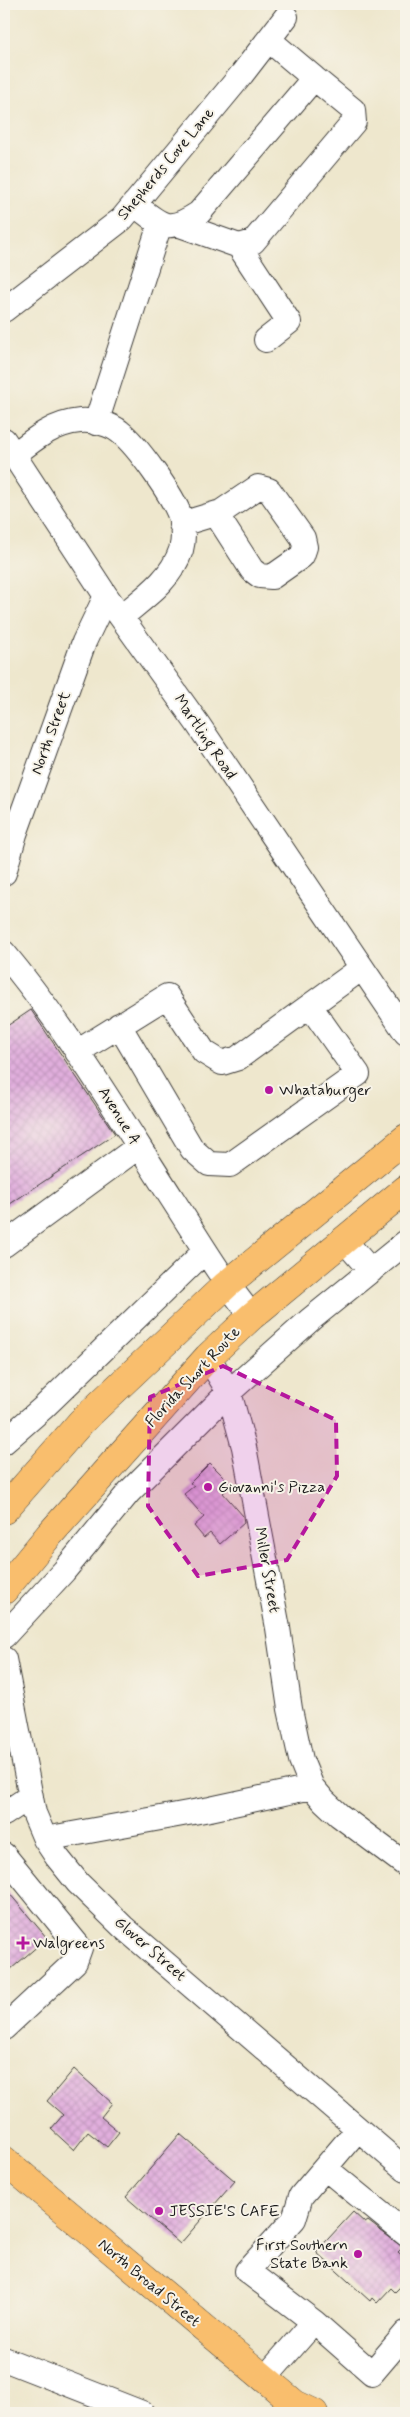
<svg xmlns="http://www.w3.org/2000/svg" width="410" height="2417" viewBox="0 0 410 2417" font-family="Mynerve,sans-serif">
<defs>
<pattern id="building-cross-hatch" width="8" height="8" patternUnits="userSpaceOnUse" patternTransform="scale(1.25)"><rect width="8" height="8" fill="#e1afdd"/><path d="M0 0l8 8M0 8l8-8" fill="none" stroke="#c096bd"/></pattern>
</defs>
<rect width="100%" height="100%" fill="#f7f3e8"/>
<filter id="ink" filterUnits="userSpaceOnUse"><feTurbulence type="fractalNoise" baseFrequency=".02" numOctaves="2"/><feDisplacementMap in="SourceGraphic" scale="10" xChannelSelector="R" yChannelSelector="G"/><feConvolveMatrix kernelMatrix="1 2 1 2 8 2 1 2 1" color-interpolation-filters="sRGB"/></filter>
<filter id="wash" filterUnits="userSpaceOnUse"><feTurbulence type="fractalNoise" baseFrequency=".0096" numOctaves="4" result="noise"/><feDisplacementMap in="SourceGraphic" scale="20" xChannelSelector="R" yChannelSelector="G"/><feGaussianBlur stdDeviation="1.12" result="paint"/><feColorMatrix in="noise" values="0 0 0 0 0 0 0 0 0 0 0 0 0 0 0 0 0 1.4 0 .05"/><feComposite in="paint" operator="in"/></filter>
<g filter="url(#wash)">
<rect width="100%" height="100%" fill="#eee7cd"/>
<g id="blocks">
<!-- building -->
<path fill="url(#building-cross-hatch)" d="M31,1010L115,1134L4,1208V1028Z
M210,1463L232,1485L223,1493L243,1516L244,1523L220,1544L210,1533L204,1538L194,1526L204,1517L184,1494L194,1486L190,1483Z
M4,1887L47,1938L4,1975Z
M74,2069L112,2103L101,2117L119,2132L107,2147L88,2132L74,2150L51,2129L63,2115L47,2101Z
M180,2134L235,2181L180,2244L126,2197Z
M353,2212L365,2223L368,2221L401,2246L402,2248L398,2252L406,2259V2281L395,2292L391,2288L377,2303L372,2298L370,2301L316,2252Z"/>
</g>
</g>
<g filter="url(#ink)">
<use href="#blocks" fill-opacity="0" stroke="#3c3a37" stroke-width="1"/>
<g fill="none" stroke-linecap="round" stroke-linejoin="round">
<!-- minor casing -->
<g stroke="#3c3a37" stroke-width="26">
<path id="minor" d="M134,204C162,226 167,234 199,213L314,78L269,40
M180,225L239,246L253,242L354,122L353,110L314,78
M239,246L289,322L266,340
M4,310L122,219L242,74L286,17
M96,423L160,224
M4,440L106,596L197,723L406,1033
M14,455C34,439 54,423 80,421C93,420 111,424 120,432C137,445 173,496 180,516C183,526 184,539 181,550C171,580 145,597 121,617
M181,524L221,512L258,487L269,490L303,538L305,547L302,556L272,577L260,576L252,570L216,514
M4,873L15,834L84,642L106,596
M4,953C68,1030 119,1116 173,1200C200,1242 220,1277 252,1316
M119,1025L192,1149L209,1164L230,1165L358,1074L310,1006
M77,1052L167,996L204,1052L222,1063L238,1058L362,968
M344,1240L371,1271
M4,1245L138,1147
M208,1357L229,1392L244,1447L278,1628L290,1709L301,1760L312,1787L324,1801L339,1815L406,1865
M4,1442L44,1407L204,1252
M4,1636L64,1571L129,1492L229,1392L311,1319L406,1242
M4,1659L34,1813L45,1839L57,1857L78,1883L123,1927L406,2170
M4,1814L31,1796
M45,1839L210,1809L312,1787
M4,1855L80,1948L75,1962L4,2028
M358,2129L301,2196L294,2219L247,2271L314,2322L372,2373L406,2333
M325,2168L406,2234
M4,2359L142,2413
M264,2379L314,2322"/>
</g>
<!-- major casing -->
<g stroke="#3c3a37" stroke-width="29">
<path id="major" d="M4,2160L295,2404L314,2413"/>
</g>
<!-- highway casing -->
<g stroke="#3c3a37" stroke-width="29">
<path id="highway" d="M4,1510L81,1422L226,1285L406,1138
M4,1590L50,1534L208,1357L252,1316L406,1189"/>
</g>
<!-- minor -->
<use href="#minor" stroke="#fff" stroke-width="24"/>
<!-- major -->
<use href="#major" stroke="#f9be6d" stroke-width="28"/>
<!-- highway -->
<use href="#highway" stroke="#f9be6d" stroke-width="28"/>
</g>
</g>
<!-- marked area -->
<path fill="#b5179e" fill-opacity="0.2" stroke="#b5179e" stroke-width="4" stroke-dasharray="10 6" stroke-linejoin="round" d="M223,1366L336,1420L337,1476L287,1560L198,1576L148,1506L150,1397Z"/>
<!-- markers -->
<g fill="#b5179e" stroke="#f7f3e8" stroke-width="2">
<circle cx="269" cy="1090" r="5"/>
<circle cx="208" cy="1487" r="5"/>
<path d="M20.5 1935.5h5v5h5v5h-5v5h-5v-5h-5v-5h5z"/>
<circle cx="159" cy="2211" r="5"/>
<circle cx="358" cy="2254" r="5"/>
</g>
<g text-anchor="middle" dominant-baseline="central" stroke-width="4" stroke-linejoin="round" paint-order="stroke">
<!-- street labels -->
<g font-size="16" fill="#1c1c1c" stroke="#f7f3e8">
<text transform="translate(166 164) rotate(-50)">Shepherds Cove Lane</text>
<text transform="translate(51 733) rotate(-70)">North Street</text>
<text transform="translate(205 737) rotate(56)">Martling Road</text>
<text transform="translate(119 1116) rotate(58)">Avenue A</text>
<text transform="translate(193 1377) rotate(-47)">Florida Short Route</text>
<text transform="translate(267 1570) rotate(80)">Miller Street</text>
<text transform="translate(150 1949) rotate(41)">Glover Street</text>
<text transform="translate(149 2283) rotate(40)">North Broad Street</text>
</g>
<!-- poi labels -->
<g font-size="16" fill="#1c1c1c" stroke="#f7f3e8" text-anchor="start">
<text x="279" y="1090">Whataburger</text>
<text x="218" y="1487">Giovanni's Pizza</text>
<text x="33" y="1943">Walgreens</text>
<text x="169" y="2211">JESSIE'S CAFE</text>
<text x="348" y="2245" text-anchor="end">First Southern<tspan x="348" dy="18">State Bank</tspan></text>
</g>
</g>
<!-- margin -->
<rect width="410" height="2417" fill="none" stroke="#f7f3e8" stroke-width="20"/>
</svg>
